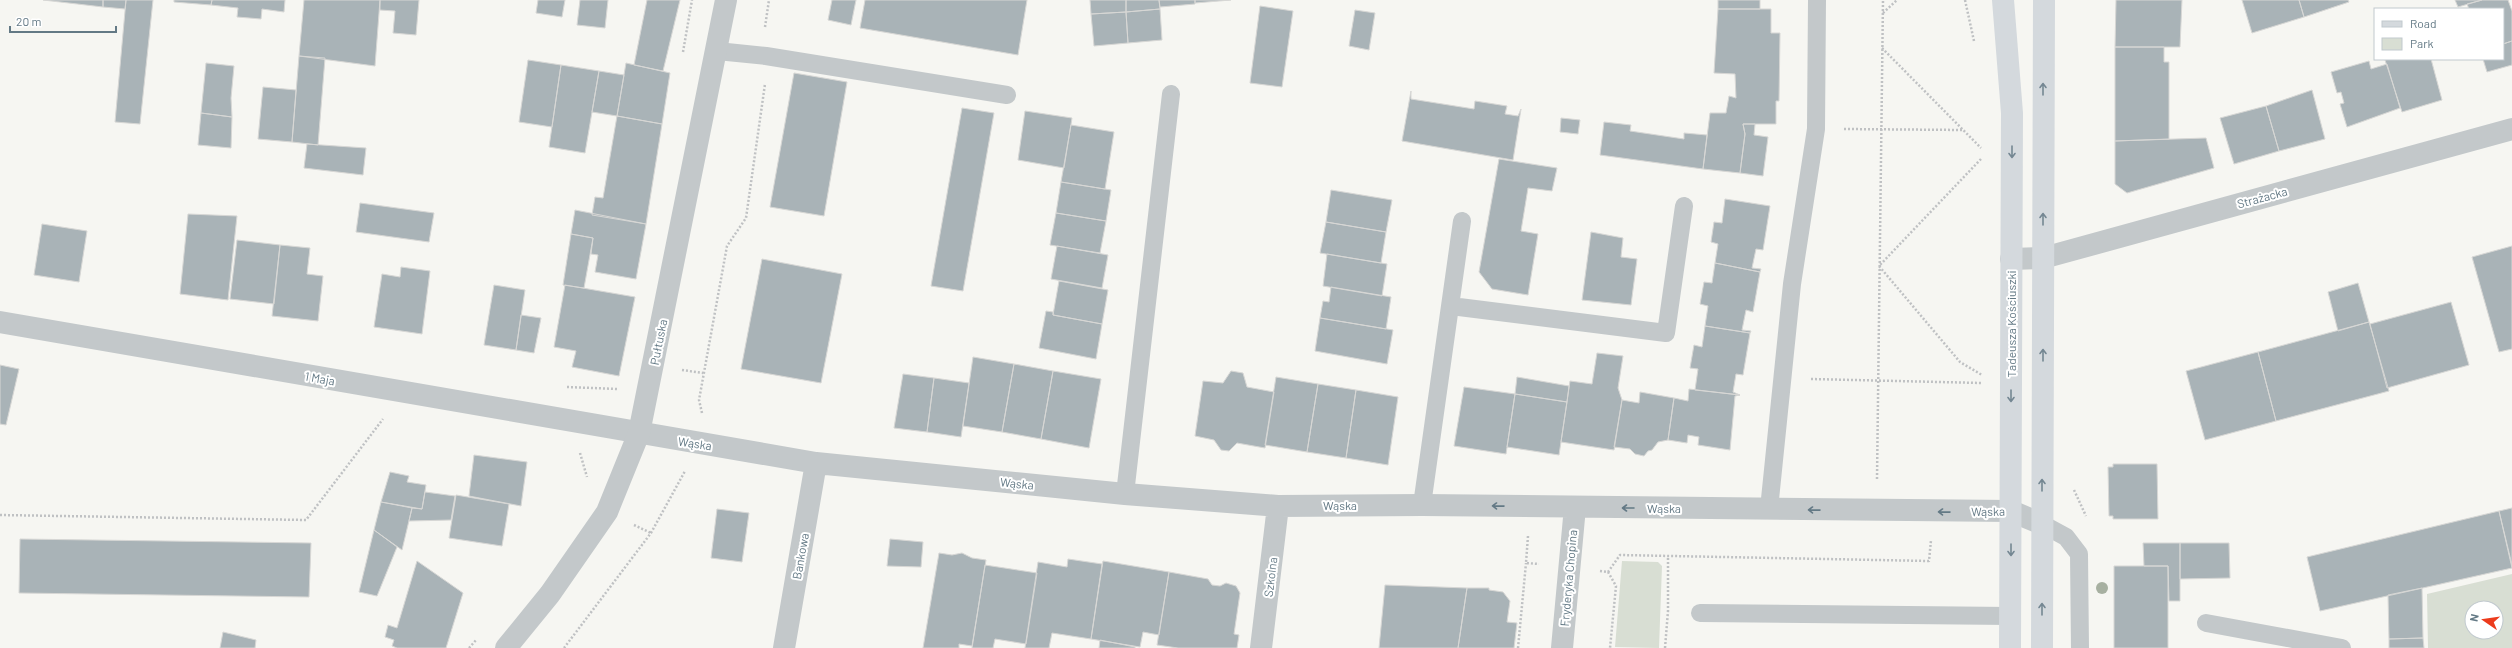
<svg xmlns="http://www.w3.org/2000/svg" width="2512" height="648" viewBox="0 0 2512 648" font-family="Barlow,sans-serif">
<rect width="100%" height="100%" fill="#f6f6f2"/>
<!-- green -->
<path fill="#d8ded3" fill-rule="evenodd" d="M1622,561L1658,562L1662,566L1659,648L1615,647Z
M2512,574V648H2428L2427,594ZM2472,608H2496V632H2472Z"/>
<!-- building -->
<path fill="#a9b3b7" stroke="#d7d7d5" d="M43,0H103V7Z
M103,0H126L125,9L103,7Z
M126,0H153L140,124L115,122Z
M174,0H212L211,5L174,2Z
M212,0H285L284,12L262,9L261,19L237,17L238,8L211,5Z
M304,0H380L375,66L299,56Z
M380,0H419L416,35L393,33L395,11L380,10Z
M538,0H565L562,17L536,13Z
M580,0H608L605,28L577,25Z
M647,0H680L663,71L634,65Z
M832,0H856L851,25L828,20Z
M865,0H1027L1018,55L860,28Z
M1090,0H1126V12L1091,14Z
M1126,0H1159L1160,9L1126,12Z
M1159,0H1195V4L1160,7Z
M1195,0H1231L1195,3Z
M1718,0H1760V9H1718Z
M2116,0H2182L2180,47H2115Z
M2242,0H2299L2304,17L2252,33Z
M2299,0H2348L2349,2L2304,17Z
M2455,0H2482L2458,7Z
M2482,0H2508L2512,11V41L2503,44V9H2469L2467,4Z
M1260,6L1293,11L1282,87L1250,83Z
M1160,9L1162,40L1128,43L1126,12Z
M1718,9H1771V33H1780L1779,101H1776V124H1743L1745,134L1740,173L1703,169L1710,113H1726L1729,96L1736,98L1735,74L1714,73Z
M1355,10L1375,13L1369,50L1349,46Z
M1126,12L1128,43L1094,46L1091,14Z
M2512,41V65L2487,72L2483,59H2503V44Z
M2115,47H2164V62H2169V139L2115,141Z
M299,56L325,58L318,145L292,142Z
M2389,59H2431L2442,100L2402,112L2385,60Z
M528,60L561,65L552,127L519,122Z
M2369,61L2371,69L2387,64L2400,108L2347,127L2340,104L2344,103L2341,92L2337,93L2331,72Z
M206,63L234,66L231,98L232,117L201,113Z
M626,63L670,73L662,124L617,116Z
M561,65L599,71L585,153L549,147Z
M599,71L624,75L617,116L592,112Z
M794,73L847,82L824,216L770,207Z
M263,87L296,90L292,142L258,139Z
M2312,90L2325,139L2279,151L2266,106Z
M1411,91V99L1474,109L1475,101L1507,106L1505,114L1518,116L1521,109L1513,160L1402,141Z
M2266,106L2279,151L2234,164L2220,118Z
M962,108L994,113L963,291L931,286Z
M1025,111L1072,118L1064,168L1018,160Z
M201,113L232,117L231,148L198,145Z
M617,116L662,124L646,224L592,215L595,197L603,198Z
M1561,118L1580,120L1578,134L1560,132Z
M1604,122L1631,125L1630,131L1684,139V133L1707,135L1703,169L1600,155Z
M1743,124H1755L1754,135L1768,137L1763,176L1740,173L1745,134Z
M1071,125L1114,132L1105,189L1061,182Z
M2206,138L2214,168L2127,193L2115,184V141Z
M307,144L366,148L363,175L304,168Z
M1499,159L1557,168L1552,191L1528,188L1521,231L1538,234L1528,295L1492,289L1479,272Z
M1061,182L1111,190L1106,221L1056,213Z
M1331,190L1392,200L1386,232L1326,222Z
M1725,199L1770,206L1763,250L1756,249L1752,268L1761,269L1760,272L1715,263L1718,244L1711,242L1714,222L1722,223Z
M360,203L434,213L429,242L356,232Z
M575,210L646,224L636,279L595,272L598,255L591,254L593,238L571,234Z
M1056,213L1106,221L1100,253L1050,245Z
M188,214L237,216L228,300L180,294Z
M1326,222L1386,232L1381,263L1320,253Z
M42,224L87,231L79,282L34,275Z
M1591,232L1623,238L1621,257L1637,259L1631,305L1582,300Z
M571,234L593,238L584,288L563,285Z
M237,240L280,245L274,304L230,299Z
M280,245L310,248L307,274L323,276L318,321L272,316Z
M1057,246L1108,255L1102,288L1051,279Z
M2512,246V349L2499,352L2472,257Z
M1327,254L1387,264L1382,296L1323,286Z
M762,259L842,274L821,383L741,369Z
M1715,263L1760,272L1753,312L1746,310L1742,330L1751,331L1750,333L1705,326L1708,306L1700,304L1704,282L1712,283Z
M401,267L430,271L422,334L374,327L382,274L400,277Z
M1059,281L1108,290L1102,324L1053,315Z
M2358,283L2369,322L2338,331L2328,292Z
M494,285L525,290L516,350L484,345Z
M565,285L635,297L619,376L572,367L576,351L554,347Z
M1331,287L1391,297L1386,329L1320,318L1323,301L1329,302Z
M2451,302L2469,365L2387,388L2370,324Z
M1046,311L1053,312V315L1102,324L1096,359L1039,348Z
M521,315L541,318L534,353L516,350Z
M1320,318L1393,330L1387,364L1315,351Z
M2369,322L2389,391L2276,421L2258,352Z
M1705,326L1750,333L1743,375L1736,374L1733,392L1740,395L1695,390L1698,369L1690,368L1694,345L1702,347Z
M2258,352L2276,421L2205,440L2186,371Z
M1597,353L1623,356L1618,388L1622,400L1614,450L1561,442L1570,381L1592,384Z
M973,357L1014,364L1002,432L963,426Z
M1014,364L1053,371L1041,439L1002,432Z
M0,365L19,369L6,425L0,424Z
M1053,371L1101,379L1089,448L1041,439Z
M1231,371L1243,373L1247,387L1274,392L1265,448L1237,443L1229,451L1221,450L1214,440L1195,436L1203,381L1223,383Z
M903,374L934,378L927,432L894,428Z
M1276,377L1318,384L1307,452L1265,445Z
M1517,377L1569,386L1567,402L1515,394Z
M934,378L969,383L961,437L927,432Z
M1318,384L1356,390L1346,458L1307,452Z
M1464,387L1515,394L1506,454L1454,446Z
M1689,389L1740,395L1735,396L1730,450L1698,445L1699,437L1688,435L1687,443L1668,440L1674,398L1688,401Z
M1356,390L1398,397L1388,465L1346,458Z
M1640,392L1674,398L1668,440L1658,442L1652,450L1648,451L1644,456L1635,454L1630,449L1614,447L1622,400L1639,403Z
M1515,394L1567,402L1559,455L1507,447Z
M474,455L527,462L521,506L469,496Z
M2113,464H2157L2158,519H2113V516H2109L2108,467H2113Z
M390,472L409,476L407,482L426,485L422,509L381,502Z
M425,492L455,496L451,520L409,521L412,508L422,509Z
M456,495L509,504L502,546L449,538Z
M381,502L412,508L402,550L374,530Z
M2512,508V565L2499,511Z
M717,509L749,513L742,562L711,558Z
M2499,511L2512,568L2320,611L2307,557Z
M374,530L397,547L377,596L359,592Z
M20,539L311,543L309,597L19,593Z
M890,539L923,542L921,567L887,566Z
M2143,543H2180V601H2169L2168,566H2144Z
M2180,543H2229L2230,578L2180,579Z
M939,553L952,555L962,553L972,558L986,560L972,646L959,644V648H923Z
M1068,559L1102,564L1091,639L1052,633L1049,648H1025L1038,562L1067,567Z
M417,561L463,593L446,648H397L392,646L394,640L385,637L388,625L397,628Z
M1103,561L1169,572L1159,635L1143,632L1140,647L1091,639Z
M985,565L1037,573L1026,644L995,639L993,648H972Z
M2114,566H2168V648H2114Z
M1169,572L1208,579L1212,585L1220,586L1226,583L1236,586L1240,593L1234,634L1239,635L1237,648H1178L1157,645Z
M1385,585L1467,588L1458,648H1379Z
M1467,588H1489V590L1503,592L1510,601L1507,622L1517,623L1514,648H1458Z
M2422,588L2423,638L2389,639L2388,595Z
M223,632L256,640L255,648H220Z
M2423,638L2424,648H2389V639Z
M1100,640L1135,647V648H1099Z"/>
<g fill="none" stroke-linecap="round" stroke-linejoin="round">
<!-- path -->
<path stroke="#bfc1c3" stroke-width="2.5" stroke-dasharray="2 2" stroke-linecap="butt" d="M1965,0L1974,41
M1883,13L1897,0
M765,27L769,0
M1882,48L1981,148
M683,52L692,0
M1844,129L1963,130
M1981,159L1879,266L1960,362L1982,375
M682,370L703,373
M1811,379L1982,383
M567,387L618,389
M702,413L699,400L727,246L746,218L765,84
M580,453L587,477
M1877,479L1883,0
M2074,490L2086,516
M0,515L306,520L383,419
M634,525L651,533
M1528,536L1526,563L1539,564
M1600,571L1608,572L1620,555L1929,561L1931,540
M1608,572L1616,586L1610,648
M469,648L477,639
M564,648L651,533L685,471
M1518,648L1526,563
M1665,648L1668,611V556"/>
<!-- service -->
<path stroke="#c3c8ca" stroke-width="18" d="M717,51L766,56L1007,95
M1451,306L1666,333L1684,206
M1125,494L1171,94
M1422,505L1462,221
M1769,509L1792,284L1816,129L1817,0
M2042,524L2066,537L2079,554L2080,648
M1700,613L2011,616
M2206,623L2342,648"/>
<!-- minor -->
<path stroke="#c3c8ca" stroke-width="22" d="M2011,259L2043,258L2512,129
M0,322L816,463L1125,494L1278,506L1422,505L2011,511L2042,524
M784,648L816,463
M1261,648L1278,506
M1562,648L1575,507"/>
<!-- tertiary -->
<path stroke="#c3c8ca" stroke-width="22" d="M506,648L550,594L607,512L639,433L726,0"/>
<!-- primary -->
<path stroke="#d4d9dd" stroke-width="22" d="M2003,0L2012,113L2010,648
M2042,648L2044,0"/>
</g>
<!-- trees -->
<circle fill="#a7b0a1" cx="2102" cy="588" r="6"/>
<!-- one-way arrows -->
<defs><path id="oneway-shaft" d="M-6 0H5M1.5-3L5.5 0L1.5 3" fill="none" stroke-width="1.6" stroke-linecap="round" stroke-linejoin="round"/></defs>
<g stroke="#748792">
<use href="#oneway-shaft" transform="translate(2043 89) rotate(-90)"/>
<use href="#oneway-shaft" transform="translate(2012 152) rotate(90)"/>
<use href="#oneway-shaft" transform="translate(2043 219) rotate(-90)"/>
<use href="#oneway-shaft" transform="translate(2043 355) rotate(-90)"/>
<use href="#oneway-shaft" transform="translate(2011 396) rotate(90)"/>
<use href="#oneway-shaft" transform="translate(2042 485) rotate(-90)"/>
<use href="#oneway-shaft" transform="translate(2011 550) rotate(90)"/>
<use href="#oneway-shaft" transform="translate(2042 609) rotate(-90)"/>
</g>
<g stroke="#637985">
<use href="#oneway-shaft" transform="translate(1498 506) rotate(-179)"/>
<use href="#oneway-shaft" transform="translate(1628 508) rotate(-180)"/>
<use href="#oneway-shaft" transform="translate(1814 510) rotate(-179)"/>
<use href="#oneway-shaft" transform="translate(1944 512) rotate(-179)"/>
</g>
<g text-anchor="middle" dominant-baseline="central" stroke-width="4" stroke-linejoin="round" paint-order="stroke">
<!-- street labels -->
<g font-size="12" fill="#637985" stroke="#fff">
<text transform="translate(2262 197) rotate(-15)">Strażacka</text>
<text transform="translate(2011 324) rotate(-90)">Tadeusza Kościuszki</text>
<text transform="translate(658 342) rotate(-79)">Pułtuska</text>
<text transform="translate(320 378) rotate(10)">1 Maja</text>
<text transform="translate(695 443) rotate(8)">Wąska</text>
<text transform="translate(1017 483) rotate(6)">Wąska</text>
<text x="1340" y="505">Wąska</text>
<text x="1664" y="508">Wąska</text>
<text transform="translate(1988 511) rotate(-1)">Wąska</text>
<text transform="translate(800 556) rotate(-80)">Bankowa</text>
<text transform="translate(1270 577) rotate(-83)">Szkolna</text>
<text transform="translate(1568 578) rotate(-85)">Fryderyka Chopina</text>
</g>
</g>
<!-- legend -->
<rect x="2374" y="8" width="130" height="52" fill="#ffffff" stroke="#c1c9ce"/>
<rect x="2382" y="21" width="20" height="6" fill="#d4d9dd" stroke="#c1c9ce"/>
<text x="2410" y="28" font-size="12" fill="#637985">Road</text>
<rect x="2382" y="38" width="20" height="12" fill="#d8ded3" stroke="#c1c9ce"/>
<text x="2410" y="48" font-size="12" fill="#637985">Park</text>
<!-- north arrow -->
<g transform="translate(2484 620) rotate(283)"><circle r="19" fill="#ffffff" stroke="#c1c9ce"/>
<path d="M0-3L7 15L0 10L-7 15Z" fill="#ec3b1c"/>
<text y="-6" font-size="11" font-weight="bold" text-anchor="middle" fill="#637985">N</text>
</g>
<!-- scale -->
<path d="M10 26v6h106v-6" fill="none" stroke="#637985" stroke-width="2"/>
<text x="16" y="26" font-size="12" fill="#637985" stroke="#ffffff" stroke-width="3" paint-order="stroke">20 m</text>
</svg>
